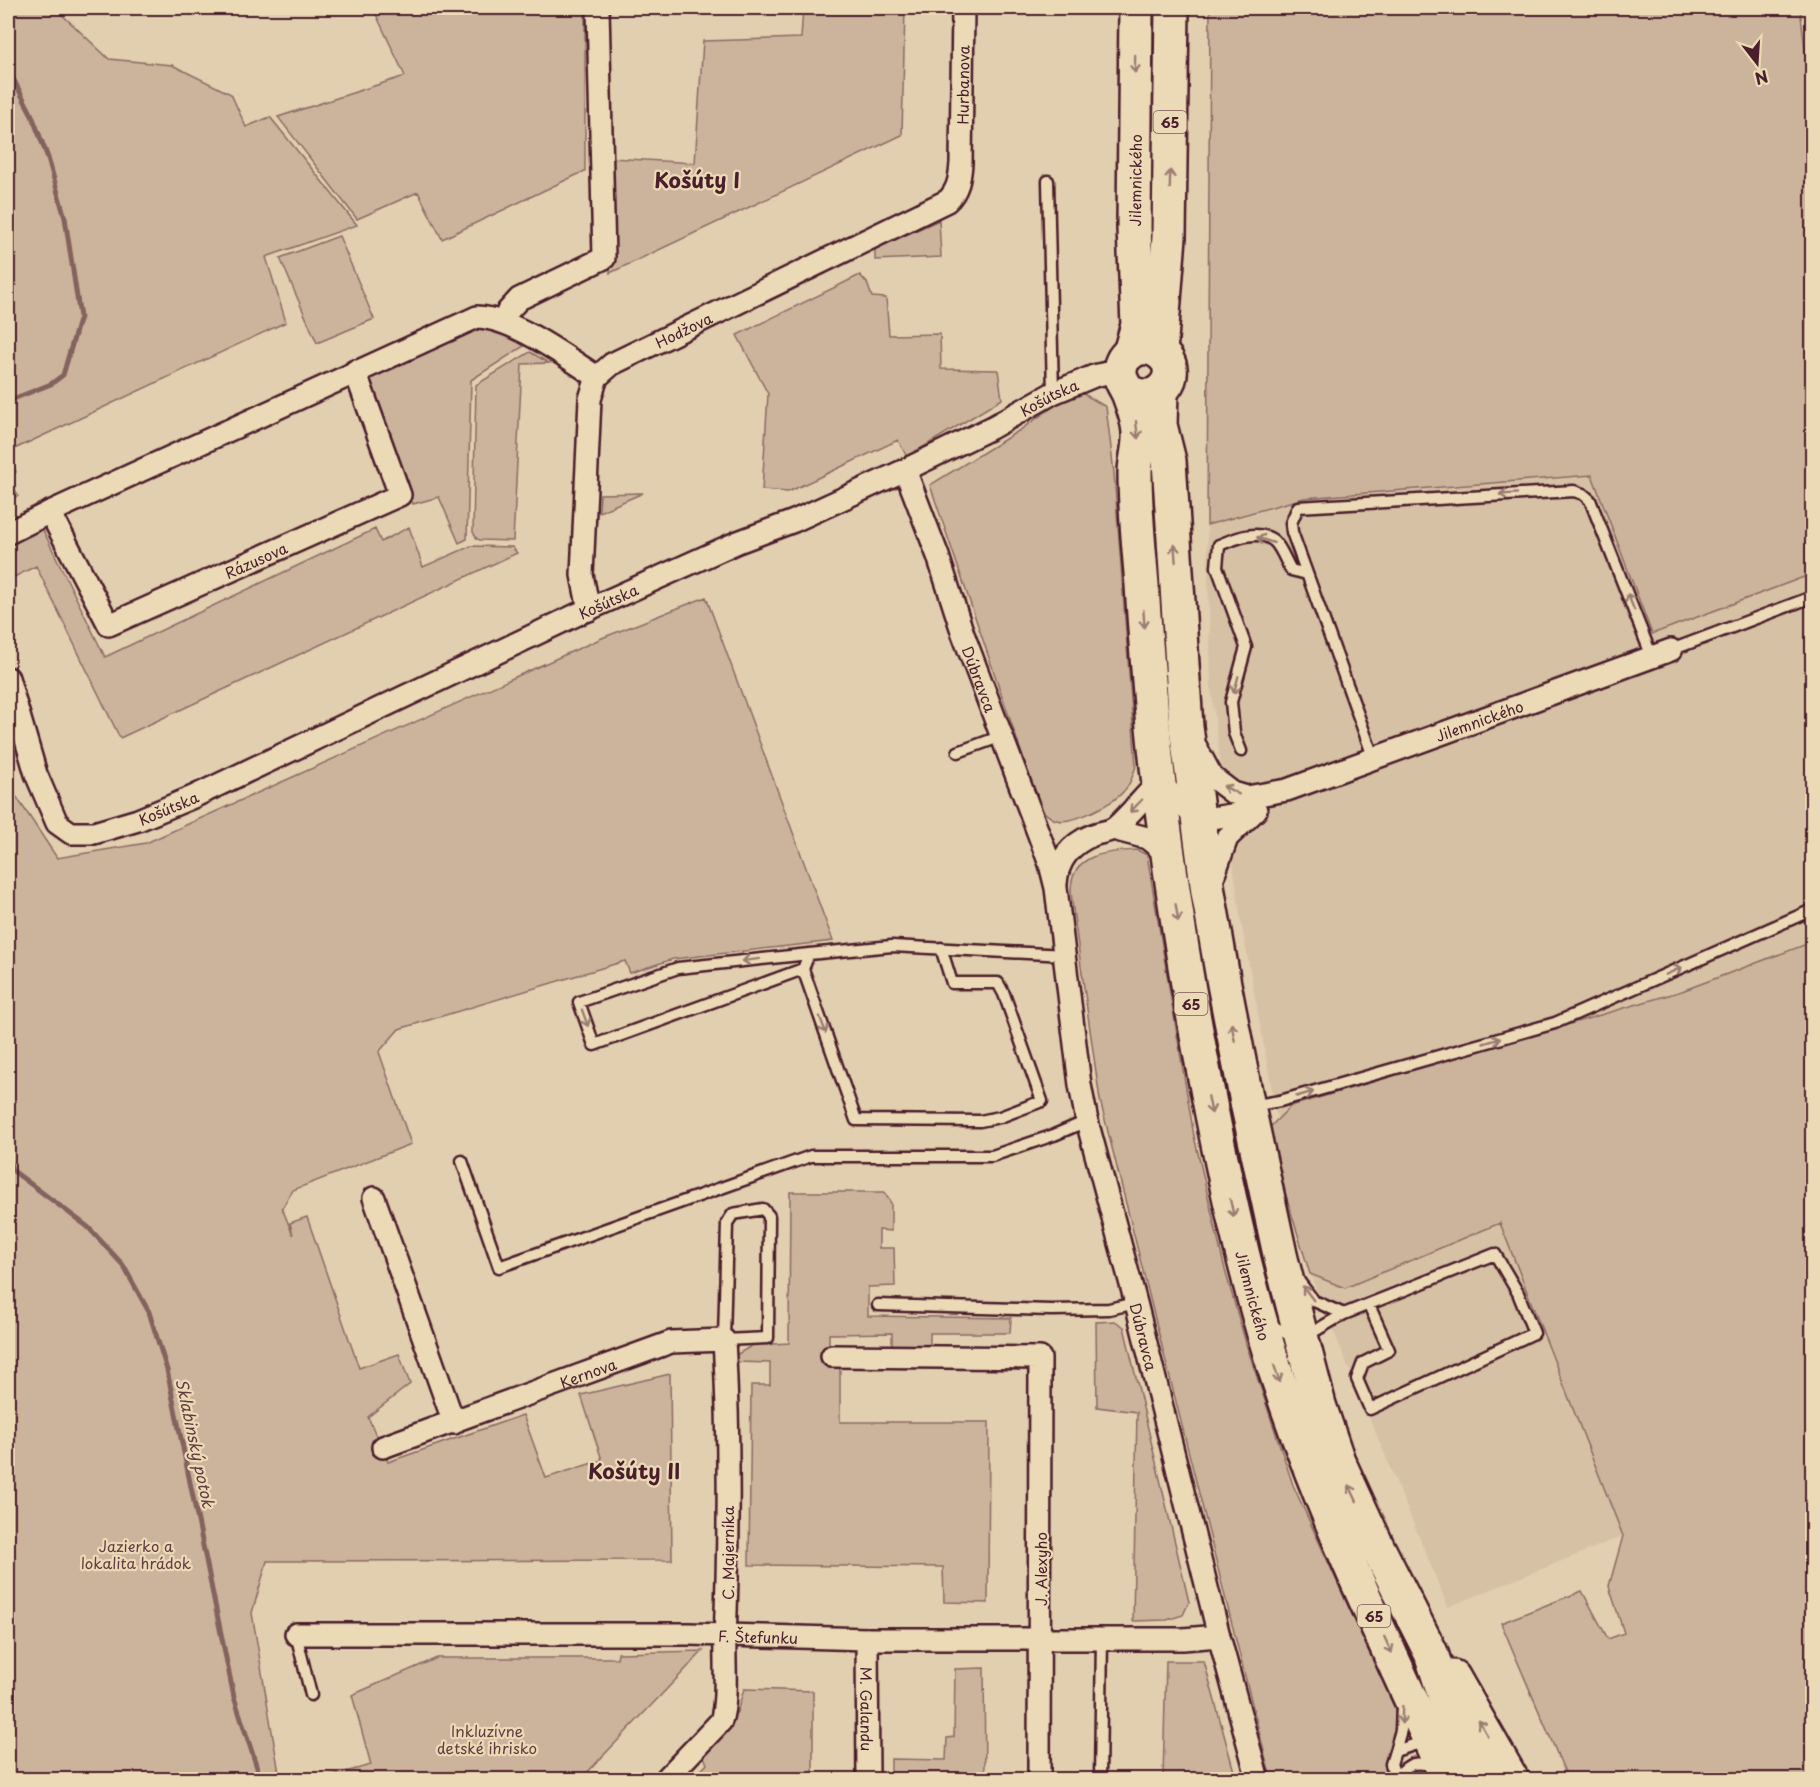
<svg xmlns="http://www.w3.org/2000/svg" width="1820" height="1787" viewBox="0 0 1820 1787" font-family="'Playpen Sans',sans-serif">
<rect width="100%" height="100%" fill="#e2cfaf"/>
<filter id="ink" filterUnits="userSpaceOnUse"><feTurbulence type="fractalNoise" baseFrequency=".0167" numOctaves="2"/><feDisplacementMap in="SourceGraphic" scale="12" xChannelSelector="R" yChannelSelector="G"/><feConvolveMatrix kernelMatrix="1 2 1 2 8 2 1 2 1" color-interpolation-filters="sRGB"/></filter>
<g filter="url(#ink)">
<!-- built -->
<path fill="#d6c1a4" d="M1592,475L1652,634L1812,574V944L1492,1082L1280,1133L1240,916L1211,688L1207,525L1304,498Z
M1500,1223L1623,1536L1448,1607L1310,1274L1345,1288Z"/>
<!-- green -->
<path fill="#ccb49c" stroke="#8b6a64" stroke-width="1.5" d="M8,8H55L109,59L172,65L231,94L246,127L270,117L357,225L266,257L286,322L8,452L16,472L9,477L18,496L8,500Z
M373,8H585V171L442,239L418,192L357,219L278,117L405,76Z
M803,8H905L902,135L610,273L611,158L695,163L703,41L801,38Z
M1210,8H1800L1812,107V574L1652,634L1592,475L1304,498L1207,525Z
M939,220L941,257L875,260V249Z
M339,236L374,319L317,343L280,258Z
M860,275L867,283L872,297L886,298L889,335L940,334L941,369L998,370L1002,399L907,457L898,440L788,492L762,490L768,394L737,335Z
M489,323L527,344L471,380L467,539L459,543L439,497L413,504L367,392L373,373Z
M530,352L549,363L522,364L513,541L480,540L477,539L473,532L476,385Z
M1077,390L1106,407L1114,473L1136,766C1133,775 1131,784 1124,791C1114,803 1072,825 1057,820C1051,819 1046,813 1041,810L930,485L1020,430Z
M643,493L599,512L600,494Z
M41,526L105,657L375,529L381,542L409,527L423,567L471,546L512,547L517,553L120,738L36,566L8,580L15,630L8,632V542Z
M706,597L833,941L673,959L630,973L625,961L399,1029L379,1052L411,1144L293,1190L282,1208L293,1235L290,1223L307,1217L359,1368L399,1354L410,1384L368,1417L388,1462L523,1415L546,1478L602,1460L581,1395L670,1374L672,1560L267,1561L252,1613L280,1779H8V784L57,858L146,843L602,638Z
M1179,830L1191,839L1228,1067L1214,1070Z
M1137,850L1147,855L1194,1136L1225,1270L1247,1347L1293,1485L1395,1709C1395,1717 1396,1726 1394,1733C1389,1754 1381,1756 1388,1779H1271L1100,1100L1074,917C1073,908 1071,897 1071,888C1073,852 1110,852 1137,850Z
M1812,942V1779H1568L1501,1623L1582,1591L1608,1639L1624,1633L1609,1586L1623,1536L1500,1223L1345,1288L1310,1274L1266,1131L1291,1106L1682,991Z
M1231,1076L1281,1317L1277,1308L1256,1232L1244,1178L1216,1080Z
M790,1192H884L891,1203V1231L879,1230V1248H894L895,1286L868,1287V1316L1011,1318L1010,1333H930V1348H892V1333L829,1334V1368L840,1361V1422H989L988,1603L944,1602L943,1567L749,1565L751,1385H770V1363L738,1362L736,1355L753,1345L789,1343Z
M1115,1321L1124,1327L1189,1602L1183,1615L1167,1620L1133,1621L1137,1412L1097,1407L1096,1322Z
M1329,1471L1444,1730L1440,1733L1325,1472Z
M703,1651L581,1779H319L371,1765L352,1695L437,1658H617L618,1653Z
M1166,1661H1204L1236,1779H1163Z
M984,1668L985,1779H891V1759L946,1760L947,1738L954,1737L955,1669Z
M744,1689L813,1691V1779L692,1780L707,1764L701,1749L737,1712Z"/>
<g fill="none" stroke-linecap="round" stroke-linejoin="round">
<!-- stream -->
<path stroke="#84625d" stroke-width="5" d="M8,69L31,113L48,158L65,218L80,317L63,375L51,384L8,401
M8,1154L12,1170
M8,1168L12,1170L88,1227L123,1265L149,1312L167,1370L234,1697L261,1780"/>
<!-- lane casing -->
<g stroke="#4a1f2b" stroke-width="15">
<path id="lane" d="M1048,181L1053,393
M1671,650L1812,597
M1241,751L1234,733L1231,702L1246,647L1217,567L1219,545C1234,539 1258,528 1274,541C1281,547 1286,562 1291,570L1307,574
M958,752L1002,736
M1374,759L1292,532L1291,523L1298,507L1574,491L1583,494L1590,500L1652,657
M941,948L952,983H998L1004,994L1042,1101L1000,1117L980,1121L856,1120L803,969L809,954L892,946L1065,955
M803,969L594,1045L579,1002L678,968L809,954
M1251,1106L1280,1101L1555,1023L1812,910
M462,1161L499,1267L811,1156H992L1054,1135L1087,1121
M763,1209L769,1216L768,1338L724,1340L727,1223L733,1214Z
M1298,1280L1314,1301L1344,1314
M878,1305L1051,1310L1109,1309L1136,1303
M1268,1323L1289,1335L1301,1339L1344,1314L1495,1254L1518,1293L1534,1333L1370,1409L1357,1379L1363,1363L1389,1350L1369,1305
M296,1634L311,1695
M1395,1751L1401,1730L1402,1706
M1396,1777C1410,1762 1415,1761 1435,1766
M1100,1780L1102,1638
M1397,1780L1391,1764L1395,1751L1426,1741"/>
</g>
<!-- street casing -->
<g stroke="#4a1f2b" stroke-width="26">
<g id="street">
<path d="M503,322L508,311L519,299L604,258L598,8"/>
<path id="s1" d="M905,470L938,556L963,634L1050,864L1056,888L1080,1085L1087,1121L1136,1303L1219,1636L1258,1780"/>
<path id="s2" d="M50,512L109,625L400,495L355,371"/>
<path d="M8,533L50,512L477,317C514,318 566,357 597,377"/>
<path id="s3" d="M589,610L582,575L590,399L597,377L612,364L947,201C958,191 960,178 961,163L963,8"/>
<path id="s4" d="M8,678L36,774L57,823L71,833H94L138,820L193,797L576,615L738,542L794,521L905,470L991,428L1053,393L1094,376L1120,370"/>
<path id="s5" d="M1196,747L1212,777L1233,793L1247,797L1287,790L1671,650"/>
<path d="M1113,829L1147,838L1168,855"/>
<path d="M1211,883L1227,838L1256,810"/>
<path d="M1056,884C1057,860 1071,844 1093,835C1101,832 1110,832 1116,827C1131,813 1144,797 1159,782L1198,820L1252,812"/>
<path d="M374,1198L454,1423"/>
<path d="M832,1356L1040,1358L1039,1780"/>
<path id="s6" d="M383,1447L671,1342L724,1340C730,1440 729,1540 725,1639C724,1663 728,1700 721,1721L665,1780"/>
<path id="s7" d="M296,1634H689L867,1639H1183L1219,1636"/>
<path id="s8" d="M867,1639L868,1780"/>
</g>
</g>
<!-- primary casing -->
<g stroke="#4a1f2b" stroke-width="38">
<g id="primary">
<path d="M1160,352L1169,237L1172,8"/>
<path id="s9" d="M1130,353L1138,325L1134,228L1136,8"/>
<path id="s10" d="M1128,391C1158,410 1186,372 1160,353C1146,342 1126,349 1121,365C1117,378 1125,385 1129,395C1133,406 1139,422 1139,434C1140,447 1135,460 1135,473C1135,511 1139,548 1142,585C1147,663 1153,740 1163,817C1175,910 1190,1002 1208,1094C1228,1196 1250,1298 1284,1397C1328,1526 1391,1655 1448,1780"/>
<path d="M1161,392L1160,425L1169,461L1186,727L1208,892L1224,984L1248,1107L1281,1259L1319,1405L1338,1461L1377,1546L1431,1653L1461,1745L1477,1780"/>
<path d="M1453,1677L1512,1780"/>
</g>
</g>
<!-- lane -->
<use href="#lane" stroke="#ecdab7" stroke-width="10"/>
<!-- street -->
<use href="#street" stroke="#ecdab7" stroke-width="21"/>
<!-- primary -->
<use href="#primary" stroke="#ecdab7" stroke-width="33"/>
</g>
<!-- one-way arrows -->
<defs><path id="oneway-shaft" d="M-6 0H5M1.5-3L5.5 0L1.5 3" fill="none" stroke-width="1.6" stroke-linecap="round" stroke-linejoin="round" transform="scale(1.5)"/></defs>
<g stroke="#9b7c71">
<use href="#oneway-shaft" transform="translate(1135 64) rotate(91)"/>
<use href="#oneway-shaft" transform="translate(1170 179) rotate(-89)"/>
<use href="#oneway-shaft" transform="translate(1137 430) rotate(83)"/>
<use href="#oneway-shaft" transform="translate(1508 494) rotate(177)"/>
<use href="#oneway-shaft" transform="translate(1265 540) rotate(-161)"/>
<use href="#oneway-shaft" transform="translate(1175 553) rotate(-94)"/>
<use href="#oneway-shaft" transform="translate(1631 602) rotate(-112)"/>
<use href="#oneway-shaft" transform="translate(1144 619) rotate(86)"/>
<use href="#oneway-shaft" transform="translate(1236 685) rotate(105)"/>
<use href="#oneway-shaft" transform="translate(1231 790) rotate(-151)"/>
<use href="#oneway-shaft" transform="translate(1136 806) rotate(134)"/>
<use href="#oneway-shaft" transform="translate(1177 913) rotate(81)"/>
<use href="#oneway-shaft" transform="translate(751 960) rotate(173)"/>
<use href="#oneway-shaft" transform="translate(1674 971) rotate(-24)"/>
<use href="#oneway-shaft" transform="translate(585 1018) rotate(70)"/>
<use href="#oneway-shaft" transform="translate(823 1025) rotate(70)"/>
<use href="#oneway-shaft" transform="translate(1233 1032) rotate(-101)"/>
<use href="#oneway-shaft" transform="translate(1492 1041) rotate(-16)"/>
<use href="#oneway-shaft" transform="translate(1305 1094) rotate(-16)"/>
<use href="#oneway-shaft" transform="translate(1210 1105) rotate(79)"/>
<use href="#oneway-shaft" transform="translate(1232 1208) rotate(77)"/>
<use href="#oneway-shaft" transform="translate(1308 1293) rotate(-127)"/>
<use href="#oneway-shaft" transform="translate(1277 1374) rotate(72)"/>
<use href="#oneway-shaft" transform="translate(1353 1493) rotate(-115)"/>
<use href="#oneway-shaft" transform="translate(1388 1645) rotate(65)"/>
<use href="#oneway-shaft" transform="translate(1402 1715) rotate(92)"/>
<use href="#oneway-shaft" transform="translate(1483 1728) rotate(-119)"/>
</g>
</g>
<g text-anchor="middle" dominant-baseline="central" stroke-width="4.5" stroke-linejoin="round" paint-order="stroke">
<!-- shield labels -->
<g fill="#ecdab7" stroke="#7b5755" stroke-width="1.5">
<rect x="1153.5" y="111" width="33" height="22" rx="4.5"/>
<rect x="1174.5" y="993" width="33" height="22" rx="4.5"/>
<rect x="1357.5" y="1605" width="33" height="22" rx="4.5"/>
</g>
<g font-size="14" font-weight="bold" fill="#4a1f2b">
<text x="1170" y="122">65</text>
<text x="1191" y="1004">65</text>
<text x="1374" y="1616">65</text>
</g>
<!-- street labels -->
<g font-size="15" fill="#4a1f2b" stroke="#ecdab7">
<text stroke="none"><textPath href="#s3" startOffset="747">Hurbanova</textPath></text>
<text stroke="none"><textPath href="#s9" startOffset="174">Jilemnického</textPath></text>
<text stroke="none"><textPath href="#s3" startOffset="334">Hodžova</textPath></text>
<text stroke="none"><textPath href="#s4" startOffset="1244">Košútska</textPath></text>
<text stroke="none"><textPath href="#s2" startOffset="288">Rázusova</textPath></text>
<text stroke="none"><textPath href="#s4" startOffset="758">Košútska</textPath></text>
<text stroke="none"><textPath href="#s1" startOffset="222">Dúbravca</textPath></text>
<text stroke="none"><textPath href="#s5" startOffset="320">Jilemnického</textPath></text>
<text stroke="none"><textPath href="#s4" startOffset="272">Košútska</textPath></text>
<text stroke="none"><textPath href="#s10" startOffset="1071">Jilemnického</textPath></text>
<text stroke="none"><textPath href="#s1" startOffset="903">Dúbravca</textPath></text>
<text stroke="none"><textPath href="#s6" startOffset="218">Kernova</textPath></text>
<text transform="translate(727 1553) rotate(-90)">C. Majerníka</text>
<text transform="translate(1040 1569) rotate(-90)">J. Alexyho</text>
<text stroke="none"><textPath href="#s7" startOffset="462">F. Štefunku</textPath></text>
<text stroke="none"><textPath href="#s8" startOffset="70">M. Galandu</textPath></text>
</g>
<!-- park labels -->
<g font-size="15" fill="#643d42" stroke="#ecdab7">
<text x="136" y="1545">Jazierko a<tspan x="136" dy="17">lokalita hrádok</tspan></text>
<text x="487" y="1730">Inkluzívne<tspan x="487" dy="17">detské ihrisko</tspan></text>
</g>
<!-- water labels -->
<g font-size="16" font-style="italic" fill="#623b40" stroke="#ecdab7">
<text transform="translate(196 1443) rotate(78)">Sklabinský potok</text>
</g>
<!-- district labels -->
<g font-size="21" font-weight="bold" fill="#4a1f2b" stroke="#ecdab7">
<text x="697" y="179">Košúty I</text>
<text x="634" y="1470">Košúty II</text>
</g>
</g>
<!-- margin -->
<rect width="1820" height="1787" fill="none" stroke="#ecdab7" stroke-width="30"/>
<rect x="15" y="15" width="1790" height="1757" fill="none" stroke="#4a1f2b" stroke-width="2" filter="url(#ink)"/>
<!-- north arrow -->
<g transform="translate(1757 63) rotate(163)" stroke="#ecdab7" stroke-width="4.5" paint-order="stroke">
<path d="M0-4.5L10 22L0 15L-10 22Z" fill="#4a1f2b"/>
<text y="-9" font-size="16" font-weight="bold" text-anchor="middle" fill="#4a1f2b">N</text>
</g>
</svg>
